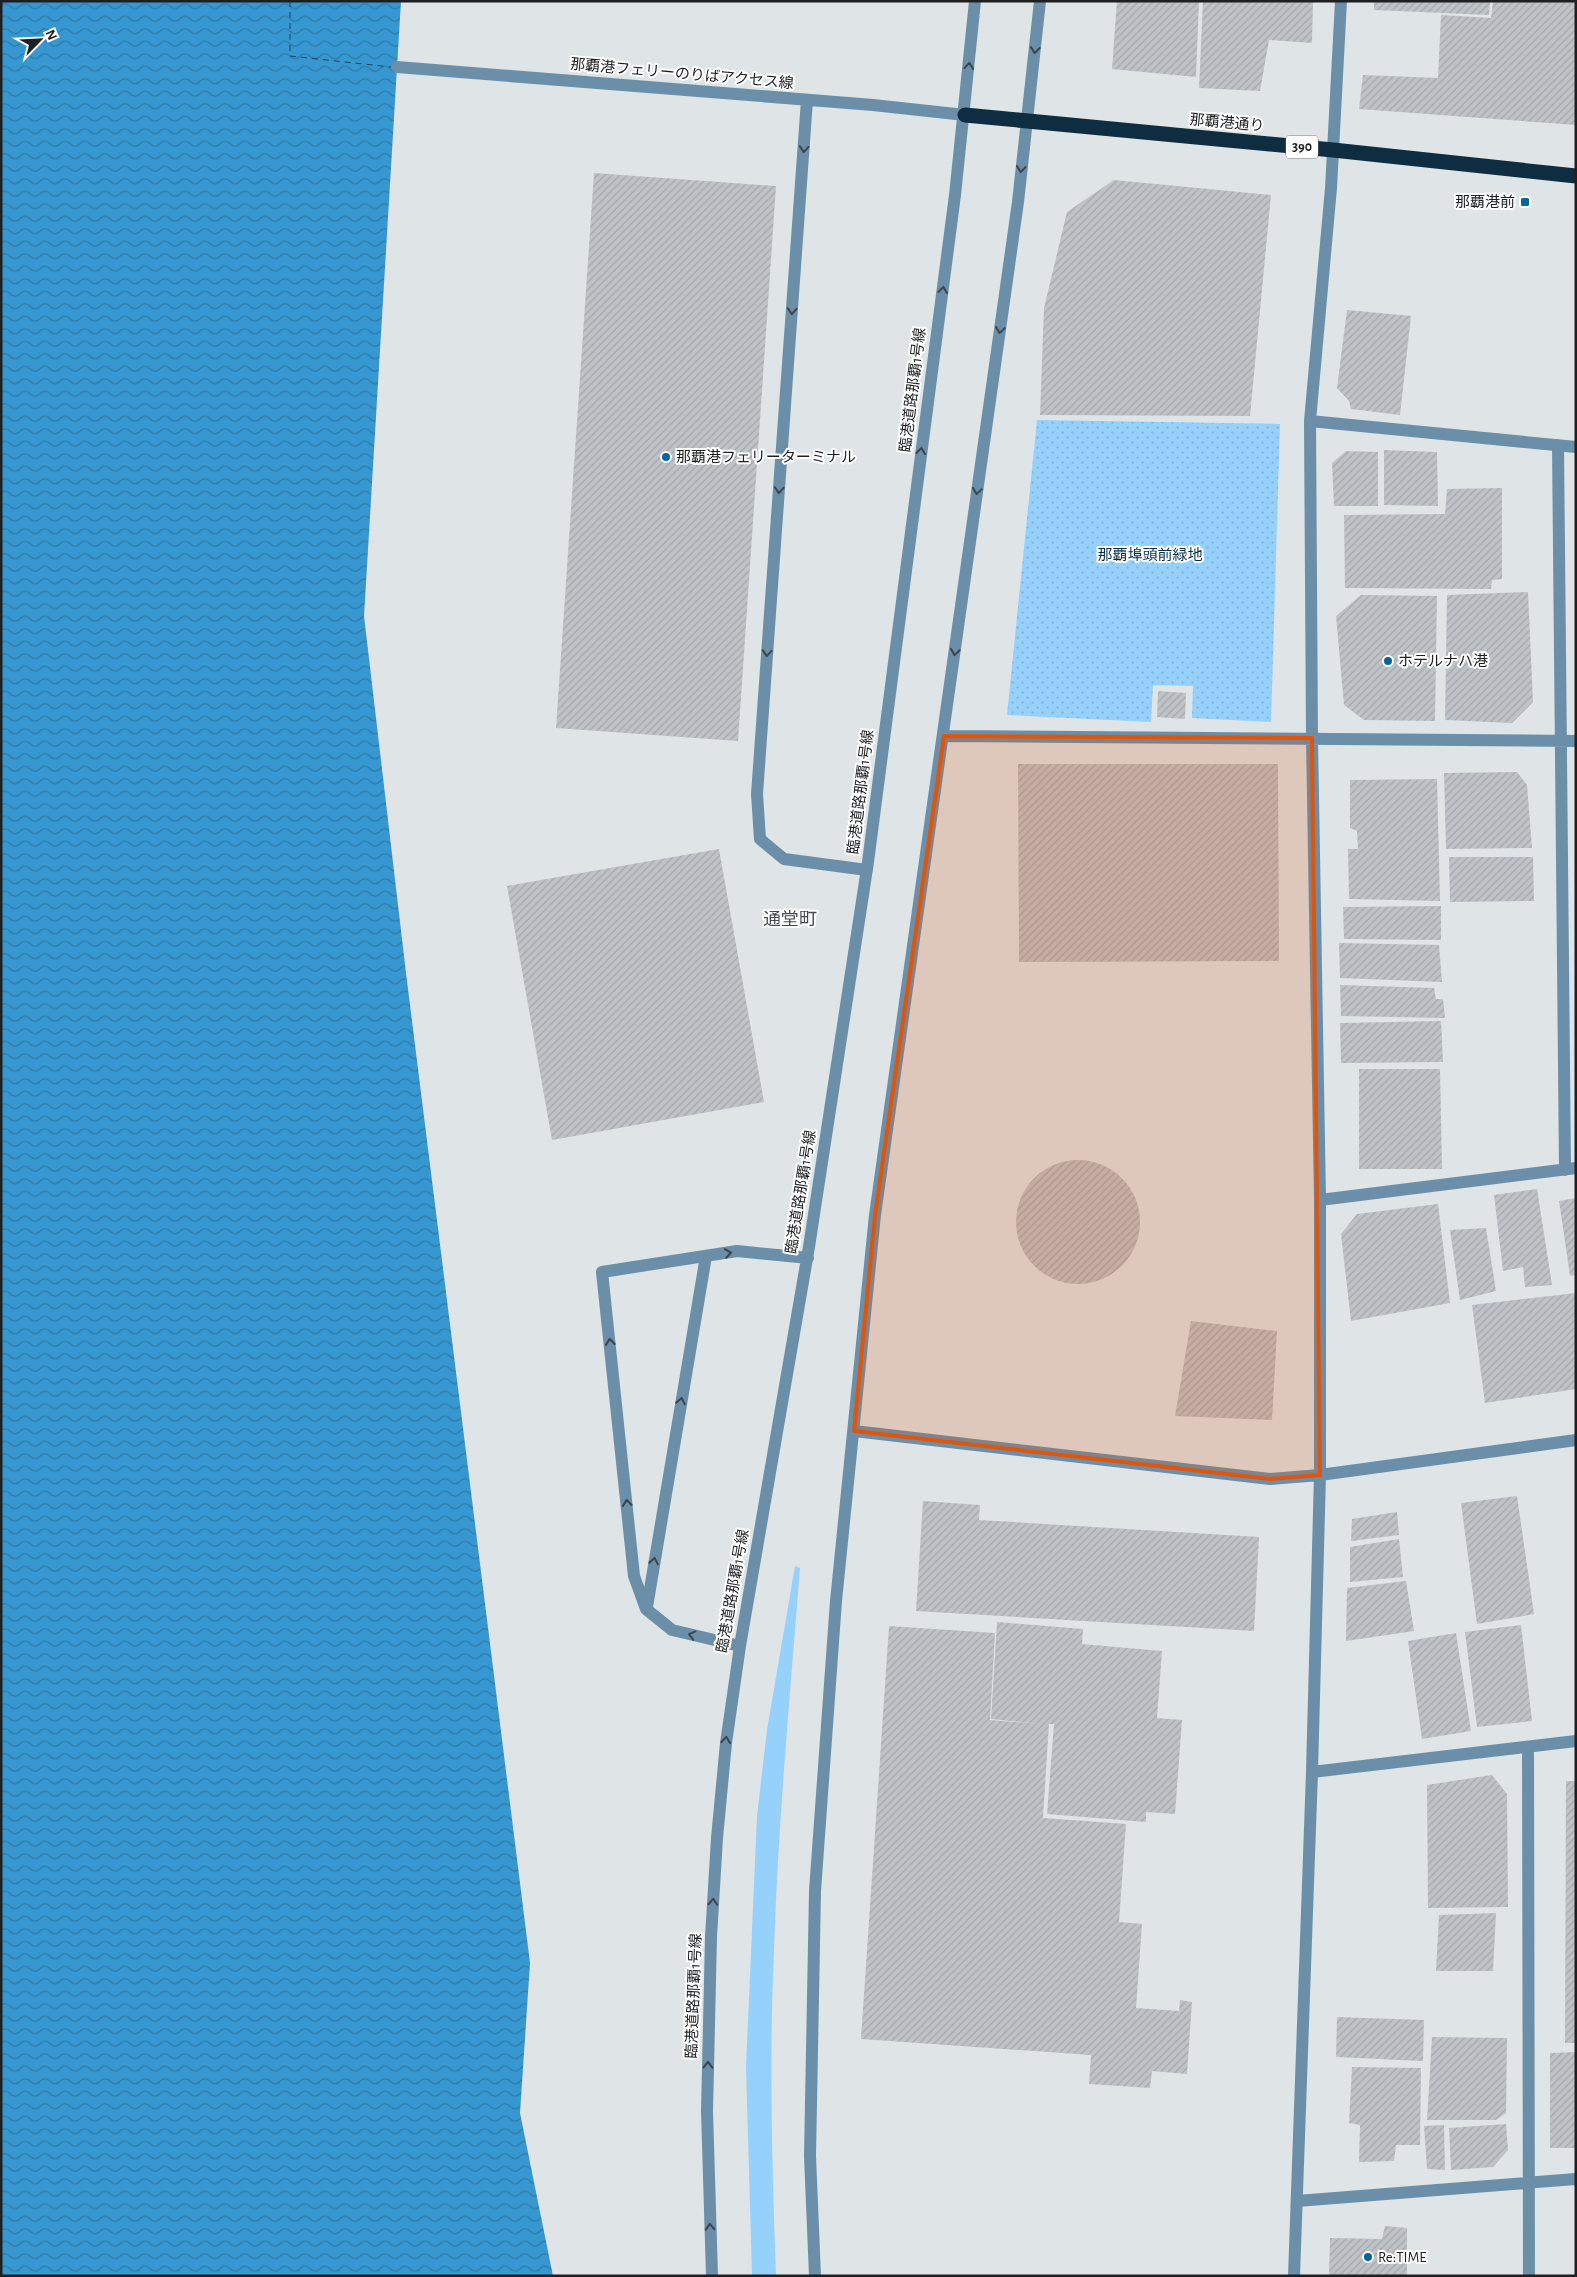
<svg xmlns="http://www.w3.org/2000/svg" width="1577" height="2277" viewBox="0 0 1577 2277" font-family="'Alegreya Sans','Noto Sans JP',sans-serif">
<defs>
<pattern id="park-dots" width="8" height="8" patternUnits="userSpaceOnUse" patternTransform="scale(1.25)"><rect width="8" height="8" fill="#95d1fb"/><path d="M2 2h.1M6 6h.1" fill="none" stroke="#80b3d7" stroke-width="1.8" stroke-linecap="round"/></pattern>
<pattern id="water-waves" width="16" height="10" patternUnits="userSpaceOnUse" patternTransform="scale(1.25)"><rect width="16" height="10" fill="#3697d1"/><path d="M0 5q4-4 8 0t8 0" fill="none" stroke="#2d7ba9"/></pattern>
<pattern id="building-hatch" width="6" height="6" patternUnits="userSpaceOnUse" patternTransform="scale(1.25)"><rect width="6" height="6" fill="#bfc3c7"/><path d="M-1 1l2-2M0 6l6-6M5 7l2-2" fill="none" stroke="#a4a7ab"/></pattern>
</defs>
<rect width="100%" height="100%" fill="#dfe4e7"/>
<!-- green -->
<path fill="#95d1fb" d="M795,1566L800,1568C790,1696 778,1823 774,1951C769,2060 772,2167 776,2276H752L746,2067L757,1816L767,1730Z"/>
<!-- park -->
<path fill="url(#park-dots)" d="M1037,420L1280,424L1271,722L1192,718L1193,686L1153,685L1151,722L1007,715Z"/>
<!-- water -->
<path fill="url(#water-waves)" d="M1,1H401L364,616L406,973L530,1963L520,2113L553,2276H1Z"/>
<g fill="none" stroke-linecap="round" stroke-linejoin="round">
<!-- ferry -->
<path stroke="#1d435d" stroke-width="1" stroke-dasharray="6 5" stroke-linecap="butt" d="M290,1V56L391,67"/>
</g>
<!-- building -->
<path fill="url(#building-hatch)" d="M1117,1H1199L1196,77L1112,69Z
M1203,1H1313L1312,43L1269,40L1260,91L1199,88Z
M1374,1H1490L1489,15L1374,10Z
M1493,1H1576V125L1359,109L1363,75L1438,78L1441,15L1491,18Z
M594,173L776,186L738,741L556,728Z
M1114,180L1271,195L1250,416L1040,415L1044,308L1067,212Z
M1347,310L1411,316L1400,415L1351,409L1349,401L1337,388Z
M1384,450L1437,452L1438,506L1384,505Z
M1346,451L1378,452V506H1334L1332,463Z
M1502,488V579L1492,580L1491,589L1345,588L1344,515L1445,514L1447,489Z
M1528,592L1533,702L1512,723L1445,720L1447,595Z
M1361,595L1437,596L1435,721L1364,720L1344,705L1336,616Z
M1158,691L1186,693L1185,719L1157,717Z
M1018,764H1278L1279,961L1019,962Z
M1517,772L1527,785L1532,848L1446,849L1444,773Z
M1437,779L1440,901L1349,899L1348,849H1358L1357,831L1350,828V780Z
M719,849L764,1102L552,1140L507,886Z
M1449,857H1533L1534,901L1450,902Z
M1441,906V940L1344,939L1343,907Z
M1339,943L1439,945L1442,982L1340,978Z
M1340,985L1434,988L1436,999H1443L1445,1018L1341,1016Z
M1441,1021L1443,1062L1341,1063L1340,1023Z
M1359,1069H1440L1442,1169H1359Z
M1016 1222a62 62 0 1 1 124 0a62 62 0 1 1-124 0Z
M1537,1189L1552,1285L1525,1287L1523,1267L1503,1271L1494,1195Z
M1576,1198V1275L1570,1276L1559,1201Z
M1438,1204L1450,1303L1351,1321L1341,1234L1357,1214Z
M1486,1228L1496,1291L1460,1300L1450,1230Z
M1576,1293V1389L1485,1403L1472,1305Z
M1191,1321L1277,1331L1272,1420L1175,1416Z
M1517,1496L1534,1614L1477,1624L1461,1503Z
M923,1501L980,1505L979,1520L1259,1537L1254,1631L916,1611Z
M1397,1512L1399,1535L1351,1541L1352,1519Z
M1399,1539L1403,1577L1350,1582V1547Z
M1406,1581L1414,1631L1346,1641L1347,1588Z
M997,1622L1083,1629L1082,1644L1162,1651L1157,1718L1182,1720L1175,1814L1146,1812V1822L1047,1814L1054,1724H1049L1043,1818L1126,1824L1119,1922L1142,1924L1136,2008L1179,2011L1180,2000L1192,2002L1187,2074L1152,2071L1150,2088L1089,2084L1091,2055L861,2039L889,1626L995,1633L990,1720L1041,1724L991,1719Z
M1521,1625L1532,1721L1477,1727L1465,1632Z
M1456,1633L1471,1731L1422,1739L1408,1641Z
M1492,1775L1507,1794L1508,1907L1428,1908L1427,1785Z
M1566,1781H1576V2043H1565Z
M1496,1913L1493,1971H1436L1439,1915Z
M1337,2017L1424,2020L1423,2061L1336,2057Z
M1432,2037L1507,2038L1506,2113L1496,2120H1427Z
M1576,2052V2148H1550V2053Z
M1352,2067L1421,2068L1420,2145H1396L1394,2161L1359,2162L1360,2125L1349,2123Z
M1506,2124L1508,2150L1493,2167L1451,2170L1449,2128Z
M1444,2125L1445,2170L1427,2169L1424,2126Z
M1385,2226L1407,2228V2276H1329L1330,2238L1382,2239Z"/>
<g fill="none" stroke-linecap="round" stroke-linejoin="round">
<!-- minor -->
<path stroke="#6b8fa8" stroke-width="12" d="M397,67L873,105L965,115
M807,100L757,794L760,839L784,859L867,870
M1310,421L1576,447
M1558,445L1565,1170
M944,736L1576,741
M1320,1200L1576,1168
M854,1431L1270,1479L1320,1475L1576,1440
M647,1607L706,1256
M740,1646L672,1630L646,1609L634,1576L602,1272L737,1251L808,1258
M1528,1748L1529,2276
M1312,1772L1576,1741
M1297,2201L1576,2179
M712,2276L707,2111L711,1937L717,1838L726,1743L740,1646L809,1247L868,862L955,195L975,1
M815,2276L810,2156L815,1891L836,1601L875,1215L1018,202L1040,1
M1294,2276L1312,1772L1320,1475V1200L1312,738L1310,421L1331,188L1341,1"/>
<!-- highway -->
<path stroke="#0f2d40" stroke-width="15" d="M965,115L1333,150L1576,176"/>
</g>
<!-- one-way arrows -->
<defs><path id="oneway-chevron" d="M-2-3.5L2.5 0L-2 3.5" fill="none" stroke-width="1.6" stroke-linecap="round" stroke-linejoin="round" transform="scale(1.25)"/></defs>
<g stroke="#394650">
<use href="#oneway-chevron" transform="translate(1035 50) rotate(96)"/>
<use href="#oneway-chevron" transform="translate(969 66) rotate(-85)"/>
<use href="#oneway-chevron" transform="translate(804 149) rotate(94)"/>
<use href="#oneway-chevron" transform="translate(1021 169) rotate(97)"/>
<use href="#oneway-chevron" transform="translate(943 290) rotate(-83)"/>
<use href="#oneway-chevron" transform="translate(792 311) rotate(94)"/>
<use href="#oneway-chevron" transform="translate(1000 330) rotate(98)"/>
<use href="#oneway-chevron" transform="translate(921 451) rotate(-83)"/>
<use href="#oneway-chevron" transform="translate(779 490) rotate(94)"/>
<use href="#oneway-chevron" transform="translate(977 491) rotate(98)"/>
<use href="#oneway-chevron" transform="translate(955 652) rotate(98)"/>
<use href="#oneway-chevron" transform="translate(767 653) rotate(94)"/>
<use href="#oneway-chevron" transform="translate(728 1253) rotate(-9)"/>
<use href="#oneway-chevron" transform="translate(610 1342) rotate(-96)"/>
<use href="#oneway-chevron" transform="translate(681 1401) rotate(-80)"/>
<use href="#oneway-chevron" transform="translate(627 1503) rotate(-96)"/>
<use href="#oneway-chevron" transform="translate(654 1561) rotate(-80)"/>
<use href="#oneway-chevron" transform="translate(692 1635) rotate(-165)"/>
<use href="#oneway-chevron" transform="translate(726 1740) rotate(-83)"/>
<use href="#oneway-chevron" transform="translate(713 1902) rotate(-87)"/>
<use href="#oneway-chevron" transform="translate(708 2065) rotate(-89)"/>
<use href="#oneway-chevron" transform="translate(710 2227) rotate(-92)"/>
</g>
<!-- marked area -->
<path fill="#de560d" fill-opacity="0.2" stroke="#de560d" stroke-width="4" stroke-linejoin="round" d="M944,736L1312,738L1320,1475L1270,1479L854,1431L875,1215Z"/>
<!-- markers -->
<g fill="#076595" stroke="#fff" stroke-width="2">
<rect x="1520" y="197" width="10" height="10" rx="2.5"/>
<circle cx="666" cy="457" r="5"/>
<circle cx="1388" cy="661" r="5"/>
<circle cx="1368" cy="2257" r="5"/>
</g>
<g text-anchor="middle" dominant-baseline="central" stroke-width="4" stroke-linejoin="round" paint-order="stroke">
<!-- shield labels -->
<rect fill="#fff" stroke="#626263" stroke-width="1" x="1286" y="135.5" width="32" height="23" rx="4"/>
<g font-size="14" font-weight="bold" fill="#1e1f20">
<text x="1302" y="147">390</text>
</g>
<!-- street labels -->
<g font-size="15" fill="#1e1f20" stroke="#fff">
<text transform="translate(682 74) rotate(5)">那覇港フェリーのりばアクセス線</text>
<text transform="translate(1227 123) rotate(5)">那覇港通り</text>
<text transform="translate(913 390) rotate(-83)">臨港道路那覇1号線</text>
<text transform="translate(861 792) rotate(-83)">臨港道路那覇1号線</text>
<text transform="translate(801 1192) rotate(-81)">臨港道路那覇1号線</text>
<text transform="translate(733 1591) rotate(-80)">臨港道路那覇1号線</text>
<text transform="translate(694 1996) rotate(-88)">臨港道路那覇1号線</text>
</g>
<!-- poi labels -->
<g font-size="15" fill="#1e1f20" stroke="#fff" text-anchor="start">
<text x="1515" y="202" text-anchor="end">那覇港前</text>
<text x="676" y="457">那覇港フェリーターミナル</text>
<text x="1398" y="661">ホテルナハ港</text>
<text x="1378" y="2257">Re:TIME</text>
</g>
<!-- park labels -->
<g font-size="15" fill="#083149" stroke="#fff">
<text x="1150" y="555">那覇埠頭前緑地</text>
</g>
<!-- quarter labels -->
<g font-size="18" fill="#474a4d" stroke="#fff">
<text x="790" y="920">通堂町</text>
</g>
</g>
<!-- border -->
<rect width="1577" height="2277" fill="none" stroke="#1e1f20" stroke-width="5"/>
<!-- north arrow -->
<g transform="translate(40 40) rotate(66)" stroke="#ffffff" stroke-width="4" paint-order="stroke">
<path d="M0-4L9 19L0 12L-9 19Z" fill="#1e1f20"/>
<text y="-8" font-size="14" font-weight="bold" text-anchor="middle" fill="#1e1f20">N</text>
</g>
</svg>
